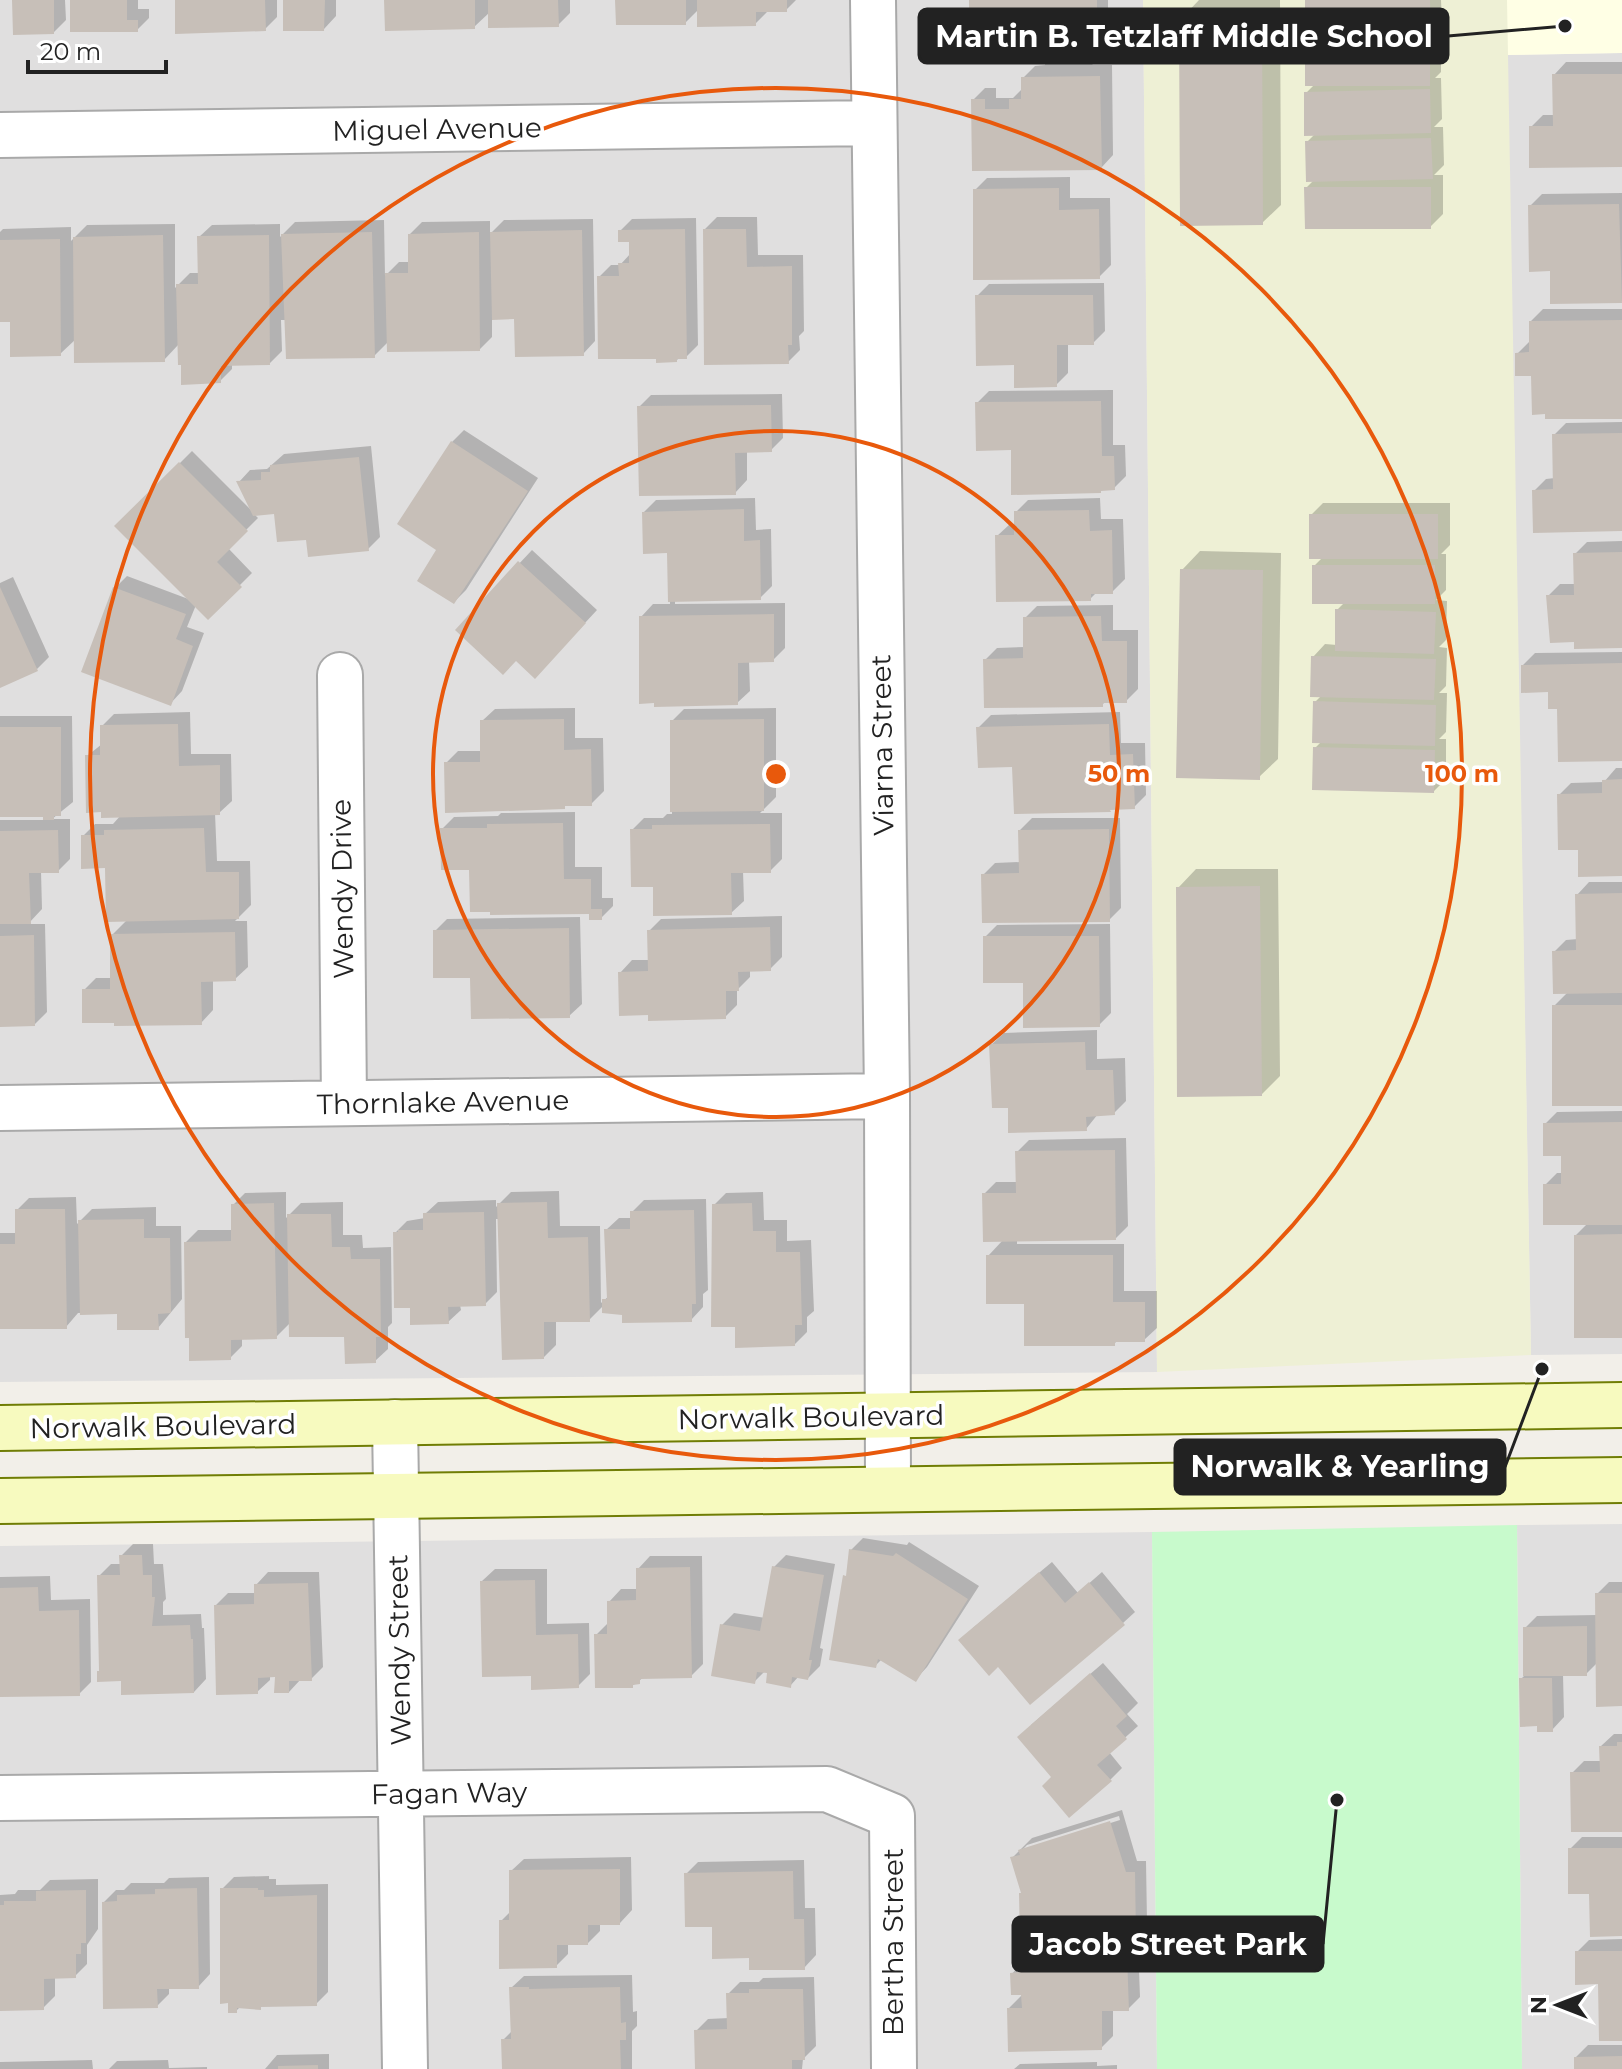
<svg xmlns="http://www.w3.org/2000/svg" width="1622" height="2069" viewBox="0 0 1622 2069" font-family="Montserrat,sans-serif">
<rect width="100%" height="100%" fill="#f2efe9"/>
<!-- residential -->
<path fill="#e0dfdf" d="M0,0H1143L1157,1372L0,1382Z
M1622,53V1354L1531,1355L1507,55Z
M1622,1524V2069H1522L1517,1525Z
M1152,1532L1157,2069H0V1546Z"/>
<!-- education -->
<path fill="#ffffe5" d="M1507,0H1622V53L1507,55Z"/>
<!-- farmland -->
<path fill="#eef0d5" d="M1143,0H1507L1531,1355L1157,1372Z"/>
<!-- park -->
<path fill="#c8facc" d="M1517,1525L1522,2069H1157L1152,1532Z"/>
<!-- shadow -->
<path fill="#0003" fill-rule="evenodd" d="M14,0H65L66,20L54,32Z
M72,0H138V9H149V18L137,30Z
M177,0H277V17L265,29Z
M285,0H336V16L324,29Z
M386,0H570V13L558,25L490,12L474,27Z
M617,0H796L786,10L767,12L755,24L699,9L685,23Z
M971,0H1108V49L1092,65H1112L1113,155L1101,168L974,169L973,100L985,88H996V98H1013L1023,88V78L1035,66L1045,65V62Z
M1199,0H1280L1281,205L1262,223L1181,19Z
M1307,0H1441L1442,22L1434,30H1441V72L1435,78H1441L1442,119L1434,127H1443L1444,165L1434,175H1443V214L1430,227L1306,188L1314,180L1307,142L1315,134L1306,93L1315,84L1307,42L1314,35Z
M1566,62H1622V165L1531,127L1543,115H1555L1554,75Z
M1070,177V198H1110L1111,265L1099,277L975,190L987,178Z
M1622,193V301L1552,302V269L1530,206L1542,194Z
M717,217H757L758,255H803L804,331L799,336L800,350L788,362L705,229Z
M696,218L698,345L686,357H680L676,361L599,277L611,265H620L631,253V240L620,231L632,219Z
M593,219L595,341L583,354L516,317L492,318V337L480,349L389,341L374,356L288,320H281L282,351L270,363L232,364V369L220,381L179,344L164,360L76,339L60,354L12,320H0V232L3,229L71,227V241L87,225L175,224V288L190,273H200L199,237L212,225L280,224V237L295,222L384,220L385,276L399,262H410V234L422,222L490,221V234L504,220Z
M1104,283L1105,331L1093,343H1068V373L1056,385L1016,363L977,296L989,284Z
M1543,309H1622V417L1533,374L1517,354L1529,342L1531,321Z
M1113,390V445H1125L1126,476L1114,488L1103,489L1013,448L977,403L989,391Z
M782,394L783,438L771,450H747V480L735,493L639,407L651,395Z
M1622,422V529L1534,491L1546,479L1555,478L1554,435L1566,423Z
M464,430L538,478L466,590L454,602L439,550L452,442Z
M371,446L380,537L368,549L308,537L276,512L254,514L258,518L228,548L252,573L208,617L196,605L187,627L204,633L182,691L170,704L115,588L127,576L191,600L117,526L192,451L253,512L239,482L250,470L267,469L284,454Z
M755,498L756,530L771,529L772,586L760,598L675,600V604L785,603V648L773,660L749,661L750,691L737,703L641,617L653,604H670L669,551L644,512L656,500Z
M1100,498L1101,519H1123L1125,579L1112,592H1097L1090,599L997,536L1010,524H1016V512L1028,500Z
M1323,503H1450V545L1441,554H1446V590L1436,600L1447,601L1446,640L1439,647L1447,648L1446,686L1439,693H1447L1446,732L1439,739H1446V779L1434,791L1315,748L1322,741L1315,702L1322,695L1313,657L1325,644L1337,645V610L1345,602L1314,566L1323,557L1311,515Z
M1622,541V646L1576,640L1548,596L1560,584H1576L1575,554L1587,542Z
M532,550L597,610L547,664L517,659L457,630Z
M1200,551L1281,553L1278,759L1259,777L1182,570Z
M13,577L49,657L37,669L0,686V583Z
M1113,605V630H1138V689L1126,701H1106L1102,705L985,660L997,648L1025,647V618L1037,606Z
M1622,652V759L1559,707L1550,690L1523,665L1535,653Z
M575,708V738H603L604,791L591,804H567L564,807L446,763L458,751H482V721L495,709Z
M776,708V797L760,813H782V859L770,871H743L744,901L731,913L655,885L632,830L644,818H663L667,814H672V721L684,709Z
M190,712L191,754H231L232,801L219,813H215L217,861H250L251,905L235,921H247L248,967L235,979L213,980V1010L201,1023L84,990L96,978H112V935L128,919L107,866L83,836L95,824H113L121,815L87,756L102,744V726L114,714Z
M1120,712L1121,743H1145L1146,795L1134,807L1014,765L978,728L991,715Z
M0,716H72L73,802L52,819H70V859L58,871H41L42,909L28,924H45L47,1012L35,1024L0,1025V820H45V815H0Z
M1616,768H1622V874L1580,848L1559,795L1571,783L1604,782Z
M575,812V867H602V898H613V906L601,918L591,912L471,868L442,829L454,817L498,816L501,813Z
M1032,818H1120L1121,908L1109,920L983,875L995,863L1021,862L1020,830Z
M1196,869H1278L1280,1076L1262,1094L1178,888Z
M1589,882H1622V1104L1554,1006L1568,992L1554,952L1566,940L1578,939L1577,895Z
M782,916V957L770,969L750,970V977L737,990V1005L725,1017L650,1013L620,973L632,960H650L649,931L661,919Z
M580,917L582,1004L569,1016L472,975L435,931L447,919Z
M1110,924L1111,1013L1099,1025L1025,981L985,937L997,925Z
M1097,1030V1059L1125,1058L1126,1101L1114,1113L1098,1114L1086,1129L1010,1106L991,1045L1004,1033Z
M1622,1111V1338L1576,1235L1588,1223L1545,1185L1557,1173H1563V1154L1545,1124L1557,1112Z
M1126,1138L1128,1226L1116,1238L1017,1240V1244H1124V1291H1157V1328L1144,1340H1118L1114,1344L1026,1302L988,1256L1003,1240L984,1194L996,1182H1018L1017,1152L1029,1140Z
M559,1191L560,1226H600L601,1303L609,1296L606,1230L619,1218H632V1212L644,1200L706,1199L708,1290L703,1294V1307L691,1320L624,1313L604,1305L589,1320H556V1345L544,1357L500,1219H496L497,1292L485,1304L460,1305L461,1310L448,1322L412,1306L395,1233L407,1221L425,1218V1214L438,1202L496,1200V1207L511,1192Z
M286,1192V1218L301,1203L343,1202V1235H362L363,1248L391,1247L392,1323L388,1327V1349L375,1361L346,1335L291,1322L276,1337L242,1338V1346L230,1358L186,1242L198,1230H233V1205L245,1193Z
M763,1192L764,1220H787V1241L811,1240L814,1311L807,1317V1332L795,1344L736,1325L714,1205L726,1193Z
M76,1197L77,1224L92,1209L156,1207V1226H181L182,1299L158,1328L119,1312L78,1313L66,1327H0V1233H17V1210L29,1198Z
M863,1538L907,1545L909,1542L979,1586L927,1667L915,1680L882,1659L875,1666L851,1550Z
M133,1544H153L154,1564H163L166,1599L163,1602V1615L201,1614L202,1628H204L206,1679L194,1692L123,1679L99,1576L111,1564H121V1556Z
M786,1555L835,1564L820,1648L823,1649L820,1666L808,1678L799,1676L790,1686L765,1671L754,1682L722,1625L734,1613L765,1618L774,1567Z
M650,1556H702L703,1664L691,1676L644,1677L632,1686L596,1635L608,1623L609,1602L621,1589H638V1569Z
M1052,1562L1078,1593L1102,1572L1135,1612L1123,1623L973,1628Z
M495,1569H547V1624L589,1623L590,1674L578,1686L533,1674L482,1581Z
M268,1572H319L323,1667L311,1679H301L289,1692L277,1675H270V1680L257,1692L216,1605L228,1593H256V1585Z
M50,1576L51,1600L90,1599L91,1682L79,1694L0,1695V1577Z
M1609,1582H1622V1705L1598,1662L1586,1674H1563L1564,1717L1552,1730L1521,1679L1525,1675V1628L1537,1616L1597,1615V1594Z
M1103,1663L1138,1703L1127,1714L1138,1726L1109,1752L1122,1768L1110,1780L1053,1777L1031,1725Z
M1614,1734H1622V1830L1572,1773L1584,1761H1602L1601,1746Z
M1122,1810L1137,1861H1146L1147,1922L1135,1934H1118L1114,1938L1023,1892L1012,1858L1032,1838ZM1119,1816L1120,1820L1021,1851L1027,1845Z
M1582,1837H1622V1934L1591,1892L1570,1849Z
M631,1857L632,1910L620,1923H600V1931L588,1943H568V1954L556,1966L501,1921L511,1911V1871L524,1859Z
M804,1860L805,1908H815L816,1955L804,1968L714,1925L686,1874L698,1862Z
M269,1876V1879H276V1885L328,1884V1992L316,2004L241,2006L236,2011L222,1889L234,1877Z
M209,1877L210,1974L198,1987H169V1994L157,2006L104,1902L116,1890H124L131,1883H164L169,1878Z
M98,1879V1929L87,1945V1964L75,1976L55,1977V1996L43,2008L0,2009V1895L15,1894L18,1890H40L50,1880Z
M1622,1939V2039L1600,1982L1577,1952L1589,1940Z
M1138,1943L1140,1997L1128,2009H1113V2036L1101,2048L1009,2008L1024,1993L1012,1974L1035,1945Z
M632,1975L633,2012L637,2011V2026L632,2031V2069H504L503,2040L513,2030L511,1988L524,1976Z
M814,1977L816,2046L803,2059L802,2069H697L696,2031L708,2019L729,2018L728,1994L740,1982H759L763,1978Z
M1588,2045H1622V2069H1576V2057Z
M329,2054V2069H265L277,2055Z
M92,2060L93,2069H0V2062Z
M168,2060L169,2068L207,2067V2069H109L117,2061Z
M1097,2062V2066L1117,2065V2069H1014L1020,2064Z"/>
<!-- building -->
<path fill="#c7bfb8" d="M12,0H54V34L13,35Z
M70,0H127V20H138V32H70Z
M175,0H265L266,31L175,34Z
M283,0H325L324,31H283Z
M384,0H475V29L385,31Z
M488,0H558L559,27L488,28Z
M615,0H686V25H616Z
M697,0H787V12H756V26L697,27Z
M969,0H1097V64H970Z
M1305,0H1430L1431,36L1305,37Z
M1262,17L1263,225L1180,226L1179,18Z
M1305,41H1430V86H1305Z
M1552,74H1622V167L1529,168V126H1553Z
M1100,76L1102,170L972,171L971,99H985V109H1009V99H1021V77Z
M1430,89L1431,133L1304,136V92Z
M1431,138L1433,179L1306,182L1305,141Z
M1304,187H1431V229H1305Z
M1059,188V210L1099,209L1100,279L973,280V189Z
M1619,204L1622,303L1550,304V271L1529,272L1528,205Z
M685,229L687,359H677V362L656,363V359H598L597,276H619L618,263H629V242H618V230Z
M703,229H746L747,267L792,266V345H788L789,364L704,365Z
M582,230L584,356L515,357L514,319L492,320L490,232Z
M372,232L375,358L286,359L281,234Z
M479,232L480,351L387,352L385,273H408V234Z
M163,235L165,362L74,363L73,237Z
M269,235L270,365L221,366V383L181,385V365H178L176,284H198L197,236Z
M60,239L61,356L10,357V322H0V240Z
M975,295H1093L1094,345H1057V387L1014,388V365L976,366Z
M1622,320V419H1545V414L1532,415L1531,376H1515V353L1529,352V321Z
M1101,401L1102,456H1114L1115,490L1101,491V493L1011,495V450L976,451L975,402Z
M771,405L772,452L735,453L736,495L639,496L637,406Z
M1622,433V531L1533,533L1532,490L1553,489L1552,434Z
M451,441L528,491L454,604L417,581L436,550L397,524Z
M359,457L369,551L308,557L306,540L277,542L274,514L253,516L236,481L261,480V472H270V465Z
M179,462L248,531L217,562L242,587L208,620L114,526Z
M744,509V541L760,540L761,600L668,602L667,553L643,554L642,512Z
M1089,510L1090,531L1112,530L1113,594H1091V601L996,602L995,535H1014V511Z
M1309,514H1438V559H1309Z
M1622,552V648L1574,649V642L1550,643L1546,595H1574L1573,553Z
M518,561L586,623L535,679L516,661L503,675L455,630Z
M1312,565H1435V604H1312Z
M1180,569L1263,570L1260,780L1176,778Z
M0,587L38,671L0,688Z
M113,587L186,614L176,639L193,646L171,706L81,672Z
M1335,609L1436,612L1434,654L1335,651Z
M774,614V662L738,663V705L654,707V703L639,704V616Z
M1101,616L1102,641H1127V703H1103V707L984,708L983,659L1023,658V617Z
M1311,656L1436,659L1434,700L1310,697Z
M1622,663V761L1558,762L1557,709H1548V692L1521,693V665Z
M1313,701L1436,705L1435,746L1312,743Z
M564,719V750L591,749L592,806H565V809L445,813L444,762H480V720Z
M764,719V811L670,812V720Z
M178,724L179,766L220,765V815L101,818V812L86,813L85,755H100V725Z
M1109,724L1110,755L1133,754L1135,809L1110,810L1111,812L1014,814L1012,767L978,768L976,727Z
M0,727H61V816H54V820H43V817H0Z
M1313,747L1435,750L1434,793L1312,790Z
M1622,779V876L1578,877V850H1558L1557,794L1602,793V780Z
M563,823L564,879H591V909H602V920H589V914L490,915V912H470L469,870H441L440,828H487V824Z
M770,824L771,873H731L732,915L653,916V887H631L630,829H652V825Z
M204,828L206,872H239V919L106,922L105,868L81,869V835H104V830Z
M1109,829L1110,922L982,923L981,874L1019,873L1018,830Z
M58,830L59,873H29L31,924H0V831Z
M1260,886L1262,1096L1177,1097L1176,887Z
M1622,893V993L1553,994L1552,951L1576,950L1575,894Z
M770,927L771,971L738,972L739,991H726V1019L648,1021V1015L619,1016L618,972L648,971L647,930Z
M569,928L570,1018L471,1019L470,978H433V930Z
M235,932L236,981L201,982L202,1025L114,1026V1023H82V989H110V934Z
M34,935L35,1026L0,1027V936Z
M983,936H1099L1100,1027L1023,1028V983H983Z
M1552,1005H1622V1106H1552Z
M1085,1042L1086,1070H1113L1115,1115L1086,1117L1087,1131L1008,1133V1108H992L989,1044Z
M1622,1122V1225H1543V1184H1561V1156H1543V1123Z
M1115,1150L1116,1240L983,1242L982,1193H1016L1015,1151Z
M547,1202L548,1238L588,1237L590,1322H544V1359L502,1360L497,1203Z
M274,1203L277,1339L231,1340V1360L189,1361V1338H185L184,1242L231,1241V1204Z
M752,1203L753,1231H776V1252H800L802,1325H795V1346L735,1348V1327H711L712,1204Z
M15,1209H65L67,1329H0V1244H15Z
M694,1210L696,1304H692V1322L622,1323V1315L602,1313V1299H607L604,1229H630V1211Z
M484,1212L486,1306L448,1307L449,1324L410,1325V1308H394L393,1232H398V1230H423V1213Z
M287,1214H331L332,1247H350L351,1259H380L381,1337H376V1363L345,1364L344,1337H289Z
M144,1219V1238H170L171,1313L158,1314L159,1330H117V1314L80,1315L78,1220Z
M1622,1234V1338H1574V1235Z
M986,1255H1113V1302H1145V1342H1115V1346H1024V1304H986Z
M849,1549L893,1556L896,1553L968,1599L916,1682L878,1659L876,1668L829,1660L843,1575L846,1576Z
M119,1555H142L143,1575H152V1597H155L152,1626L190,1625L191,1639H193L194,1693L121,1695V1681L97,1682V1671H99L97,1575H120Z
M772,1566L824,1575L809,1660H812L808,1680L792,1677L791,1688L766,1683L767,1673L757,1672L755,1684L711,1676L720,1624L760,1631Z
M690,1567L692,1678L640,1679V1684L633,1685V1688H595L594,1634H607V1601L636,1600V1568Z
M1039,1572L1065,1603L1089,1582L1125,1625L1030,1705L998,1667L989,1676L958,1640Z
M535,1580L536,1635L578,1634L579,1688L531,1690V1676L482,1677L480,1581Z
M308,1583L312,1681H289V1693H274L275,1677L258,1678V1694L216,1695L214,1605L254,1604V1584Z
M38,1587L39,1611L79,1610L80,1696L0,1697V1588Z
M1595,1593H1622V1706L1596,1707Z
M1587,1626V1676H1523V1627Z
M1090,1673L1127,1716L1116,1726L1127,1739L1097,1765L1112,1781L1069,1818L1042,1786L1051,1777L1017,1737Z
M1519,1678H1552L1553,1732H1537V1726L1520,1727Z
M1617,1742H1622V1832H1571L1570,1772H1600L1599,1746H1617Z
M1110,1821L1126,1872H1135L1136,1936H1115V1940L1020,1942L1019,1893H1021L1010,1857L1020,1855L1018,1850Z
M1568,1848H1622V1936L1590,1937L1589,1894H1568Z
M620,1869V1925H588V1945H557V1968L499,1969V1920H509V1870Z
M793,1871L794,1919H804L805,1970H749V1958L712,1959V1927H685L684,1873Z
M197,1888L199,1989H157L158,2008L103,2009L102,1902L117,1901V1895L155,1894V1889Z
M220,1888H258V1890H264V1897L317,1895V2006L261,2007V2010L237,2008V2013H228V2003L220,2004Z
M86,1890V1943H81V1954H76V1978L44,1979V2010L0,2011V1905H4V1901H36V1891Z
M1575,1951H1622V2041H1599L1598,1984L1575,1985Z
M1127,1954L1129,2011H1102V2050L1008,2052L1007,2008H1022L1021,1995H1011L1010,1973L1021,1972V1956Z
M509,1987H529V1989L620,1987L621,2023L626,2022V2040H620L621,2069H502L501,2039H511Z
M749,1989H803L805,2060H792V2069H695L694,2030L727,2029L726,1993H749Z
M1622,2056V2069H1574V2057Z
M318,2065V2069H278V2066Z"/>
<g fill="none" stroke-linecap="round" stroke-linejoin="round">
<!-- minor casing -->
<g stroke="#a9a9a9" stroke-width="48">
<path id="minor" d="M873,0L887,1096L888,1489
M0,135L874,123
M340,675L344,1103
M0,1108L887,1096
M395,1422L405,2069
M0,1798L827,1789L892,1816L894,2069"/>
</g>
<!-- secondary casing -->
<g stroke="#707d05" stroke-width="48">
<path id="secondary" d="M0,1428L1622,1405
M0,1501L1622,1480"/>
</g>
<!-- minor -->
<use href="#minor" stroke="#fff" stroke-width="44"/>
<!-- secondary -->
<use href="#secondary" stroke="#f7fabf" stroke-width="44"/>
</g>
<!-- distance rings -->
<g fill="none" stroke="#e8590c" stroke-width="4">
<circle cx="776" cy="774" r="343"/>
<circle cx="776" cy="774" r="686"/>
</g>
<g text-anchor="middle" dominant-baseline="central" stroke-width="7" stroke-linejoin="round" paint-order="stroke">
<!-- street labels -->
<g font-size="28" fill="#222" stroke="#fff">
<text transform="translate(437 129) rotate(-1)">Miguel Avenue</text>
<text transform="translate(882 745) rotate(-91)">Viarna Street</text>
<text transform="translate(342 889) rotate(-91)">Wendy Drive</text>
<text transform="translate(443 1102) rotate(-1)">Thornlake Avenue</text>
<text transform="translate(811 1417) rotate(-1)">Norwalk Boulevard</text>
<text transform="translate(163 1426) rotate(-1)">Norwalk Boulevard</text>
<text transform="translate(399 1650) rotate(-91)">Wendy Street</text>
<text transform="translate(449 1793) rotate(-1)">Fagan Way</text>
<text transform="translate(893 1942) rotate(-90)">Bertha Street</text>
</g>
</g>
<circle cx="776" cy="774" r="12" fill="#e8590c" stroke="#fff" stroke-width="4"/>
<g font-size="24" text-anchor="middle" font-weight="bold" fill="#e8590c" stroke="#fff" stroke-width="7" stroke-linejoin="round" paint-order="stroke">
<text x="1119" y="782">50 m</text>
<text x="1462" y="782">100 m</text>
</g>
<!-- callouts -->
<path fill="none" stroke="#222" stroke-width="3" d="M1565 26L1448 36M1542 1369L1505 1467M1337 1800L1323 1944"/>
<g fill="#222" stroke="#fff" stroke-width="3">
<circle cx="1565" cy="26" r="8"/>
<circle cx="1542" cy="1369" r="8"/>
<circle cx="1337" cy="1800" r="8"/>
</g>
<g fill="#222" stroke="#222" stroke-width="3">
<rect x="919" y="9" width="529" height="54" rx="8"/>
<rect x="1175" y="1440" width="330" height="54" rx="8"/>
<rect x="1013" y="1917" width="310" height="54" rx="8"/>
</g>
<g font-size="30" text-anchor="middle" font-weight="bold" fill="#fff">
<text x="1184" y="47">Martin B. Tetzlaff Middle School</text>
<text x="1340" y="1477">Norwalk &amp; Yearling</text>
<text x="1168" y="1955">Jacob Street Park</text>
</g>
<!-- north arrow -->
<g transform="translate(1558 2005) rotate(270)" stroke="#ffffff" stroke-width="6" paint-order="stroke">
<path d="M0-6L14 30L0 20L-14 30Z" fill="#222222"/>
<text y="-12" font-size="22" font-weight="bold" text-anchor="middle" fill="#222222">N</text>
</g>
<!-- scale -->
<path d="M28 60v12h138v-12" fill="none" stroke="#222222" stroke-width="4"/>
<text x="40" y="60" font-size="24" fill="#222222" stroke="#ffffff" stroke-width="6" paint-order="stroke">20 m</text>
</svg>
